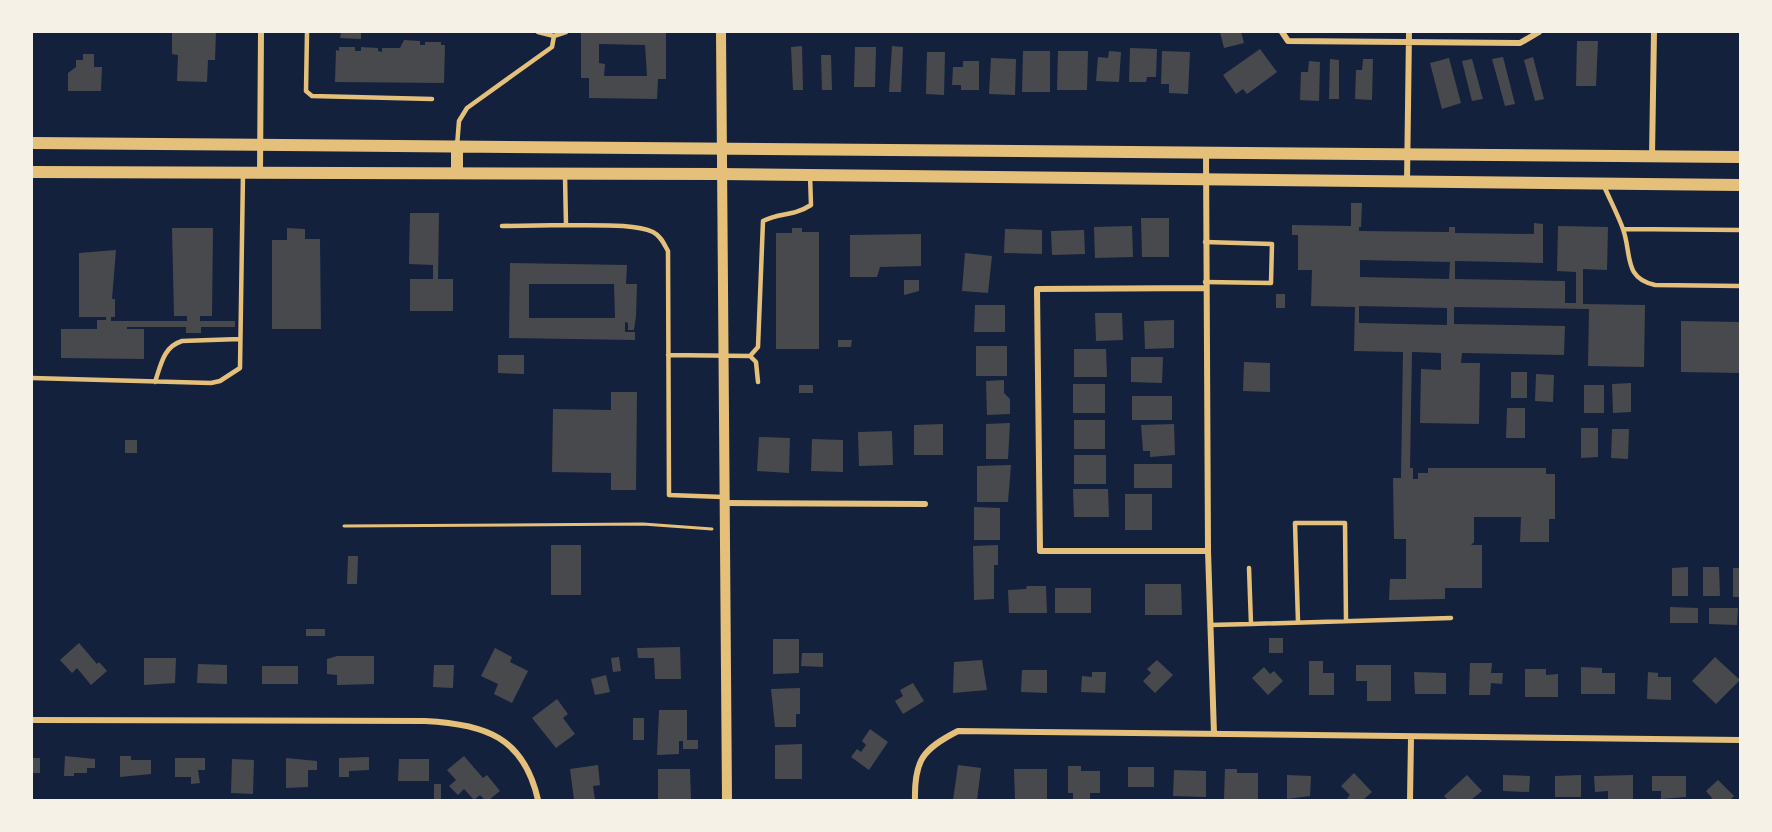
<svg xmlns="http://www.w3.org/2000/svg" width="1772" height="832" viewBox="0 0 1772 832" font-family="'Archivo Narrow',sans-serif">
<rect width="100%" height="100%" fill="#14213d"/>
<!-- building -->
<path fill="#48494c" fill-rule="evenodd" d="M178,32H216L215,60H208L207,82L177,81L178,55L172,54V33Z
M341,32H361V39L340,38Z
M581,32H666V79H658L657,99L589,98V78H581ZM599,44L645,45L647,76H604L605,64L599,63Z
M1220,32H1241L1244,43L1224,48Z
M404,40L420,41V45H425V42H441V45H445L444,83L335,82L336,50L339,51V47H355V51H361V47L378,48V51L382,52V48H400Z
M1577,41H1598L1596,86H1576Z
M802,46L803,90H793L791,47Z
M892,46L903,47L901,92H889Z
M855,47H876L875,87H854Z
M1130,48L1157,49L1156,77H1147L1146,82H1129Z
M1260,49L1277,72L1247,94L1243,89L1236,94L1223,75Z
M1023,51H1050V92H1022Z
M1058,51H1088L1087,90H1057Z
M1109,51L1121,52L1119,82L1096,81L1098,57L1108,58Z
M1162,51L1190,52L1188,94L1169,93V84H1161Z
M927,52H945L944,95L926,94Z
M83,54H94V67H102L101,91H68V73L76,67V60H83Z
M821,55H831L832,90H822Z
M1503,57L1515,104L1505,106L1492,59Z
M1533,57L1544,99L1535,101L1524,60Z
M991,58L1016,59L1015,95L989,94Z
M1449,58L1461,103L1442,109L1430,63Z
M1330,59L1339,60V99H1329Z
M1363,59H1373L1372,100L1355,99L1356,70H1362Z
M1472,59L1483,99L1472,101L1462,61Z
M963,61H979V90H961V85H952L953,67H963Z
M1309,61L1320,62L1319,101L1300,100L1301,72H1308Z
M1351,203H1362L1361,227H1359V231L1449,232V227H1455V233L1534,234V223L1543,224V263L1455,261V279L1565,281V303H1576V272L1557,271L1558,226L1608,227L1607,270L1583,269V304L1645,305L1644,367L1588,366L1589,309L1454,307V324L1565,326L1564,355L1462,353L1461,363H1480L1479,424L1420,423L1421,369L1441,370V353L1412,352L1410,468H1413V479H1418V473H1428V468H1546V474H1555V519H1549V542H1520L1521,517H1474V542L1471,545H1482V588H1445V599L1389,600L1390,579H1406V539H1394L1393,478H1401L1403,352L1354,351L1355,307L1311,306L1312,270H1298V235H1292V225L1351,226ZM1360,260L1450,262L1449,279L1360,277ZM1359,306L1447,308V325L1359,323Z
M410,213H439L438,279H453V311H410V279H433V265L409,264Z
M1141,218H1169V257H1142Z
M1132,226L1133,257L1095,258L1094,227Z
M172,228H213L212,316H200V321H235V327H201V333H186V327H127V329H144V359L61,358V329H97V320H106V317H79V253L116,250L112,299H115V317H111V321H187V316H174Z
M287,228L305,229V239H320L321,329H272V240H287Z
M792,228H802V232H819V349H776V233H792Z
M1005,229L1042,230V254L1004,253Z
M1084,230L1085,254L1052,255L1051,231Z
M921,234V266L880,267L877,277H850V235Z
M965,253L992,256L988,293L962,291Z
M510,263L627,265L626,284H637L636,316L634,330H628V323L625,322V332H635V340L509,338ZM529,284H614L615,318H529Z
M904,280H919V291L904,295Z
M1276,294H1285V308H1276Z
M975,305H1005V332H974Z
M1095,313H1122L1123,340L1096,341Z
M1174,320V348L1145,349L1144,321Z
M1681,321L1740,322V373L1681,372Z
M838,340H852L851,347H838Z
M976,346H1007V376H976Z
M1074,349H1106L1107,377H1074Z
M498,355H524V374L498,373Z
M1131,357H1163L1162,383L1131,382Z
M1244,362L1270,363V392L1243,391Z
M1511,372H1527V398H1511Z
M1536,374L1554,375L1553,402L1535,401Z
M1004,380V393L1010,399V414L987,415L986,381Z
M1631,383V412L1613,413L1612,384Z
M1073,384H1105V413H1073Z
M799,385H813V393H799Z
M1584,385H1604V413H1584Z
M611,392H637L636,490H611V473L552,472L553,409L611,410Z
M1132,396H1172V420H1132Z
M1507,408H1525V438H1506Z
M1074,420H1105V449H1074Z
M1010,423L1008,459H986V424Z
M943,424V455H914V425Z
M1174,424L1175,455L1150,457V451H1143L1141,425Z
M1581,428H1598V457L1581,458Z
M1612,429H1629L1628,459L1611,458Z
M892,431L893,465L859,466L858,432Z
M759,437L790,438L789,473L757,471Z
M812,439L843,440V472L811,471Z
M125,440H137V453H125Z
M1074,455H1106V484H1074Z
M1134,464H1172V488H1134Z
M1011,465L1008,502H977V466Z
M1073,489H1108L1109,517H1074Z
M1125,494H1152V530H1125Z
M974,507L1000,508V540H974Z
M551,545H581V595H551Z
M998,545V565H994V599L974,600L973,546Z
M348,556H358L357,584H347Z
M1688,567V596H1672V568Z
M1703,567H1719L1720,596H1703Z
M1733,568H1740V597H1733Z
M1145,584H1181L1182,615H1145Z
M1027,586H1046L1047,613H1009L1008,590L1026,589Z
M1055,588H1091V613H1055Z
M1670,607L1698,608V623H1670Z
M1709,608H1738L1737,625L1709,624Z
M306,629H325V636H306Z
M1269,638H1283V653H1269Z
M773,639H799V673L773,674Z
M79,643L97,664L99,662L107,671L91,685L77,668L72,673L60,660Z
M680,647L681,679H655L654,658H638L637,648Z
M495,648L512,657L510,662L528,671L512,703L494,694L498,684L481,676Z
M802,653H823V667L801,666Z
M337,656H374V684L337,685V675L327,674V659Z
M619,657L621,671L613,672L611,658Z
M1715,657L1740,680L1716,704L1692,681Z
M144,658H176L175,683L144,685Z
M982,660L987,690L953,693L954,662Z
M1157,660L1173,675L1155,693L1143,681L1151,673L1147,669Z
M1309,661H1323V673H1334V695H1309Z
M1470,663H1492L1491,673H1503L1502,684L1491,683L1490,695H1469Z
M198,664L227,665V684L197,683Z
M434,665H454L453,688L433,687Z
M1356,665H1391V701H1367V681H1356Z
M262,666H298V684H262Z
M1264,667L1270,674L1274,671L1283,681L1268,695L1252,678Z
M1581,667L1602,668V673H1615V694H1581Z
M1525,669H1546V675L1558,674V697H1525Z
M1022,670H1047V693L1021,692Z
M1092,672H1106L1105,693L1081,692L1082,676L1092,677Z
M1414,672L1446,673V694H1415Z
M1648,672L1658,673V677H1671V700L1647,699Z
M606,675L610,692L595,695L591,679Z
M913,683L924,701L903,714L895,701L903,696L900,690Z
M800,688V714H796V727H775L771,689Z
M557,699L568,714L563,718L575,734L556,748L532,718Z
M659,710H687V740H698V749H683V741H679V754L657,755Z
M633,718H644V740H633Z
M870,729L888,742L869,770L851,757L857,749L861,752L866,745L862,741Z
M802,744V779H775V745Z
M65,756L95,759V768H87V773H74V776H64Z
M120,756H131V760H151V774L120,777Z
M464,756L483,778L487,775L500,791L489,800H485L480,795L474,800L464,789L458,795L449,786L456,780L447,770Z
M369,757V770L349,771V777H339V758Z
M32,758H40V773H32Z
M175,758H205V770H198L200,783L191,784V777H175Z
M286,758L317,761V770H308V787L286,788Z
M232,759L254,760L253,794L231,793Z
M399,759H429V781H398Z
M598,765L600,785L593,786L595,800H574L570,769Z
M958,765L981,768L977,800H953Z
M1068,766H1081V771H1100V793H1090V800H1073V793H1068Z
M1128,767H1154V787H1128Z
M658,769H690L691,800H658Z
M1014,769H1047V800H1015Z
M1225,769H1237V773H1258V799H1224Z
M1174,770L1206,771V797L1173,796Z
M1354,773L1372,792L1363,800H1349L1347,798L1350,795L1341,786Z
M1287,775L1311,776L1310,796L1287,799Z
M1467,775L1482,791L1471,800H1448L1444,796Z
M1503,775L1530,776L1529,792L1503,791Z
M1581,775V797H1555V776Z
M1633,775V799L1608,800V791L1595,792L1594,776Z
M1652,776H1686V797L1661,799V791H1652Z
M1718,780L1734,796L1730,800H1710L1712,798L1706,791Z
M434,784H441V800H434Z"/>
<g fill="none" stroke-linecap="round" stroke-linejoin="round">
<!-- path -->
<path stroke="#e5c07b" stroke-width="3" d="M344,526L643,524L712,529"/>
<!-- service -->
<path stroke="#e5c07b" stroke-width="4.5" d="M307,32L306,91L312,96L432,99
M538,32L554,36L566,32
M457,146L459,121L467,108L552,47L554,36
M565,176L566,225C590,226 633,223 653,232C661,236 664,244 668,251L669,495L723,497
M1604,186C1610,200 1618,215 1623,229C1632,254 1623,278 1655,285L1740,286
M502,226L566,225
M1623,229L1740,230
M1205,282L1271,283L1272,244L1205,242
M668,355L750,356L758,347L763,221C781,212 792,217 811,205L810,175
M750,356L756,362L758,382
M32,378L211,383L220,381L240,368L243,173
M155,382C161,365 163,347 182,341L240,339
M1298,622L1295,523H1345L1346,621
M1251,624L1451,618
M1210,625L1251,624L1249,568"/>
<!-- minor -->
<path stroke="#e5c07b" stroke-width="6" d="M1282,32L1288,41L1520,43L1539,32
M1206,152L1208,551L1214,734
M1652,156L1654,32
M260,173L261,32
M1407,182L1409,32
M1205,288L1037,289L1040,551H1208
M724,503L925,504
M32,720L425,721C485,724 524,737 538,800
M915,800C914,760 923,749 958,731L1740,740
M1410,800L1411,738"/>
<!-- tertiary -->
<path stroke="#e5c07b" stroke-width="10" d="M721,32L727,800"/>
<!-- secondary -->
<path stroke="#e5c07b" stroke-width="12" d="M32,143L1740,157
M32,172L720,174L1740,185
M457,173V146"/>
</g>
<!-- border -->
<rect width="1772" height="832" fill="none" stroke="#f6f1e7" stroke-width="66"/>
</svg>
